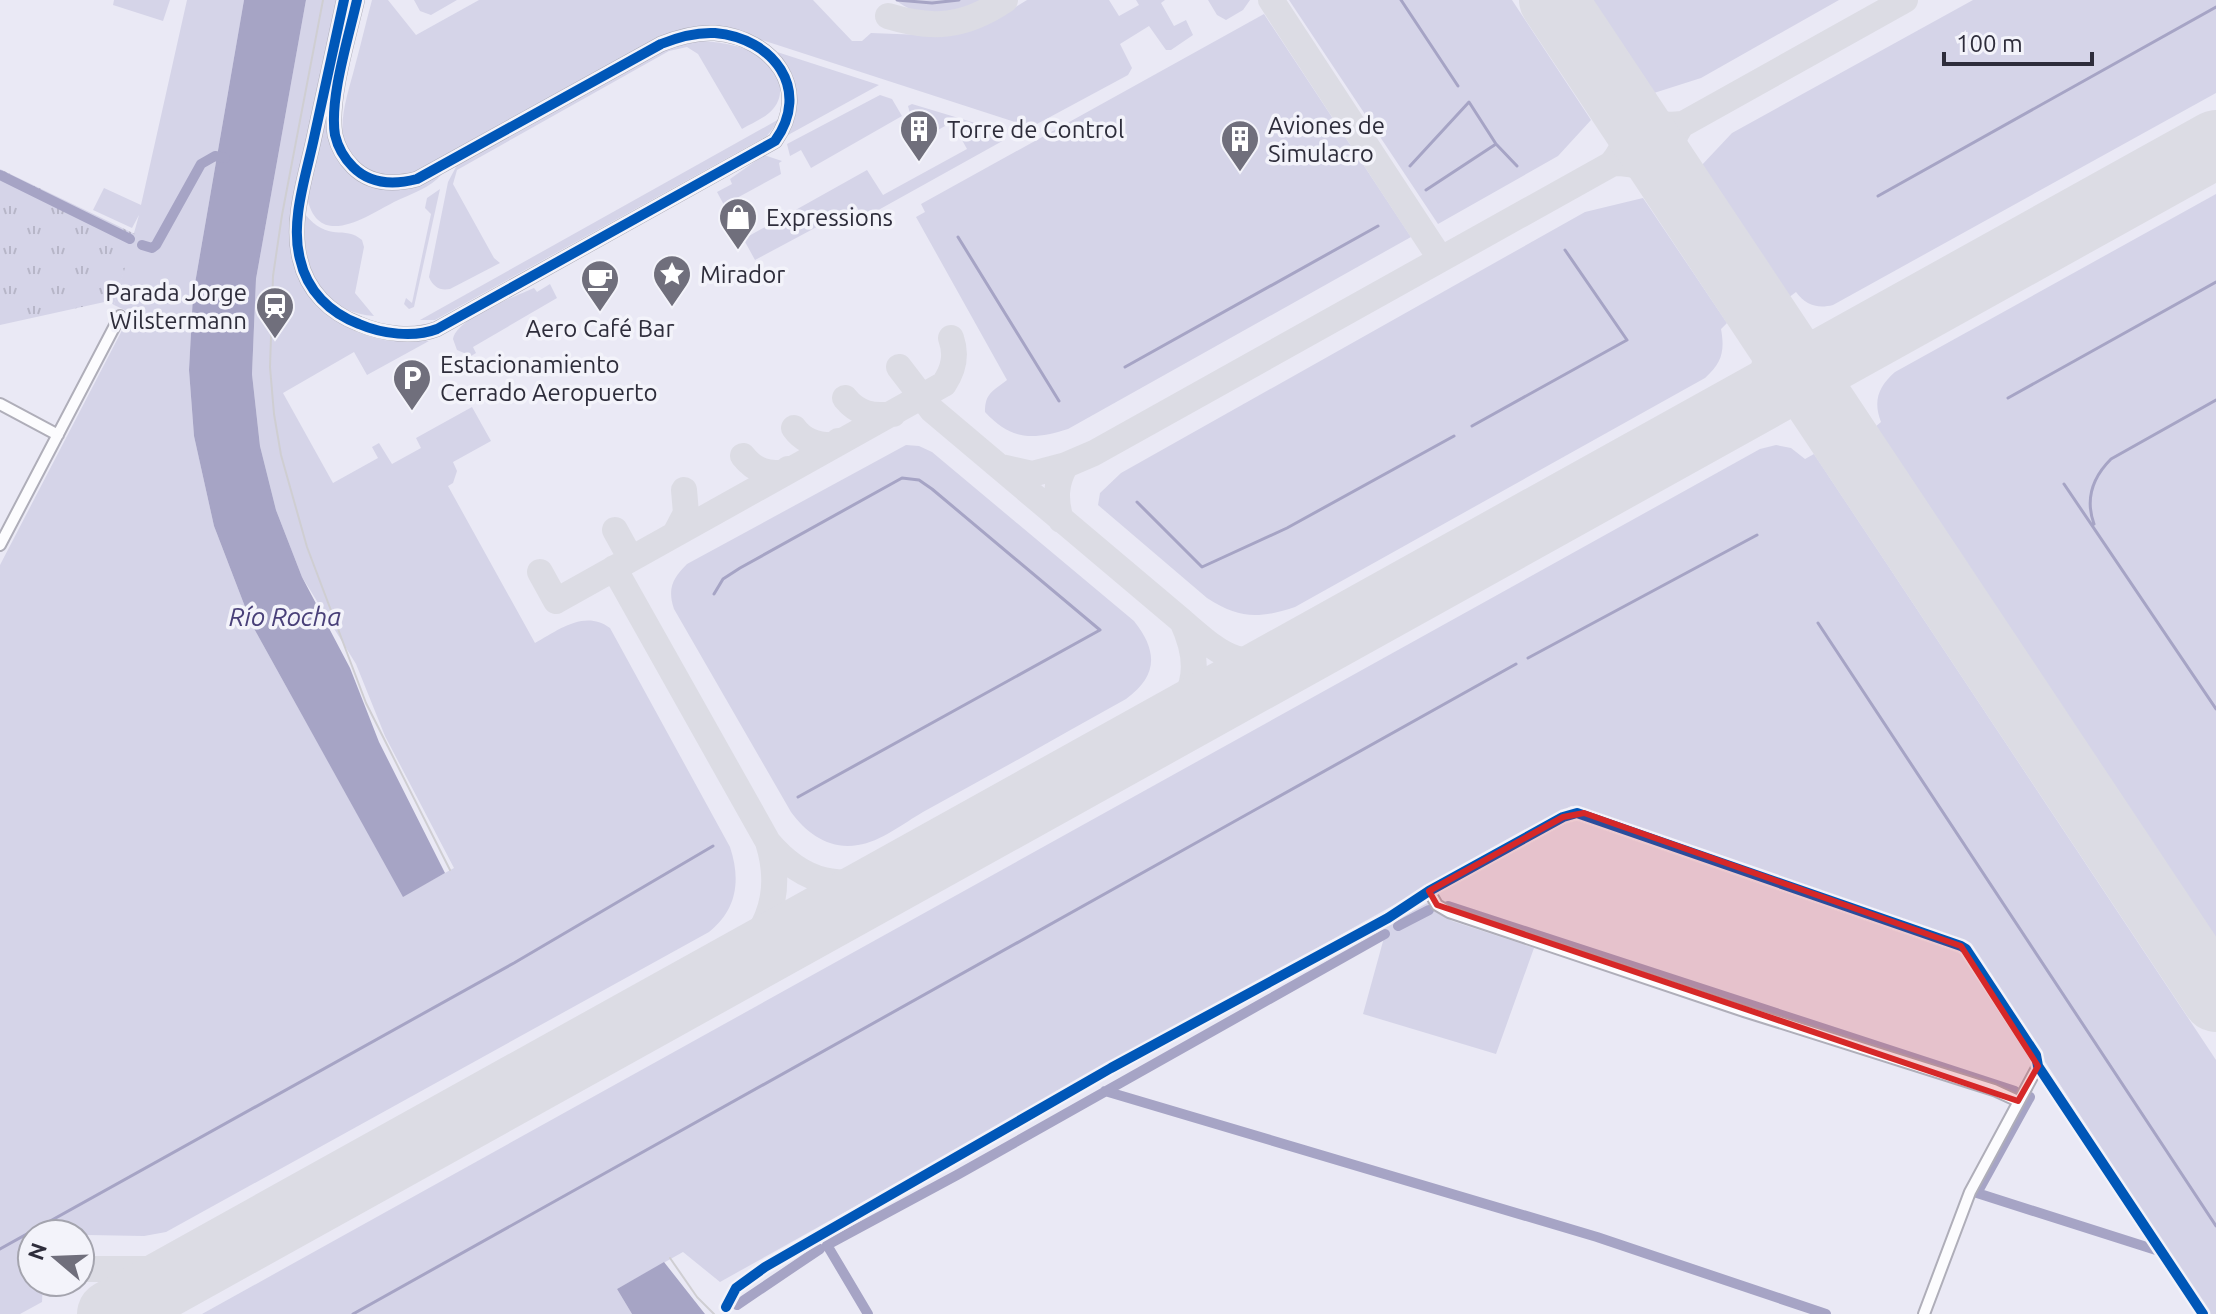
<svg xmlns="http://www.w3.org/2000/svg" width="2216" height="1314" viewBox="0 0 2216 1314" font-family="Ubuntu,sans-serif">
<defs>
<pattern id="park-tufts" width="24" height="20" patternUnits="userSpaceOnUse" patternTransform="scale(2)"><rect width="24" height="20" fill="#d5d4e8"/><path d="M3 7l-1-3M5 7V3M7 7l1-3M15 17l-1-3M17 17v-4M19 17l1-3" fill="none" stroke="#b7b6c8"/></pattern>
</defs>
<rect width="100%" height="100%" fill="#eae9f5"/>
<!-- grass -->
<path fill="#d5d4e8" d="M114,0H170L163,21L113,5Z
M187,0H244L193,295L189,370L194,436L214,526L252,625L403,896L454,868L385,736L356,664L302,577L276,510L260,446L252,374L256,279L306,0H339L290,220C289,278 321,326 379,339C396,343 413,339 429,341L367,375L354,352L283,393L333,483L378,458L372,447L379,443L392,464L421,448L416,438L472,407L491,441L453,462L457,471L453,483L448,486L535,643C558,630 585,609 610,628L730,847C741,880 737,910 709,932L166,1232L144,1236L32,1234V1282H43L42,1302L20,1314H0V565L131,313L114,305L139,215L132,228L93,210L104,188L141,205Z
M349,0H353L329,129L334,154L341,165L360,181L384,189L410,187L442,174C430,188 411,194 394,202C367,216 318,251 307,197Z
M372,0H388L416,35L479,0H813L852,41H862L871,33L947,36L988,24L1027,0H1109L1119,16L1139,5L1136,0H1165L1161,3L1174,26L1186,20L1193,35L1171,50H1166L1149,26L1120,44L1132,68L1128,75L1037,124L1024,125L728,29L702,26L663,38L423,170C406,177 387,181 369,172C326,150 346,102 355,66C361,44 366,22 372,0Z
M414,0H457L431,15L420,11Z
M896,0H984C961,16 917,20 896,0Z
M1208,0H1250L1243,10L1226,20L1217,15Z
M1289,0H1512L1591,120L1558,156L1438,224Z
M1592,0H1839L1701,78L1654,93Z
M1973,0H2216V93L1833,305C1817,309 1806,305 1796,292L1788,298L1700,167L1732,133Z
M1264,14L1411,237L1068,429C1033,440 1012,441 985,412C985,393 993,391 1007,380L916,217L925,212L921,204Z
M700,41C730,42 783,52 780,92C780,100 775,108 769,113C761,120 750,124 742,129L698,54L687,47L669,51L457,170L453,184L494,258L500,263L450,289C440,291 433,287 429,277L448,182L457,165L663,49Z
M777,52L879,85L788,135C803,105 799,78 777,52Z
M880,95L892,99L902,116L811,168L801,150L790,156L787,144Z
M912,104L995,129L1004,133L1006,139L864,218L856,206L755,260L738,229L741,228L747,237L867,170L883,195L967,149L952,122L931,134L919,113L911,117L908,106Z
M781,118L767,136L435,320H420Z
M764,155L782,161L779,163L781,174L724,205L717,192L732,184L730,179Z
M440,189L414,307L409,309L404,304L406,298L412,303L431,214L425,208L427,198Z
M2216,194V941L1875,427L1881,422C1873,401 1878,387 1895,372Z
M1643,198L1727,323L1721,329C1725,351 1722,363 1705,378L1295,607C1258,619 1240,619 1207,598L1098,505L1100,493L1121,473L1585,212Z
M304,213C329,244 344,224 362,240L364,247L355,293L374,316C317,312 302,261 304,213Z
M550,284L557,298L473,347L476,353L471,356L457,350L453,339C457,318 514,297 534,288L537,292Z
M906,445L919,446L932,452L1134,621C1158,651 1158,676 1126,699C1058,737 991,775 923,812C904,823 880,842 858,845C830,850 807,834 791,812L674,609C667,588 673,578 687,564Z
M1776,445L1791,448L1805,459L1814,454L2216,1060V1314H2210L1970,947L1963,940L1582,808L1571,806L720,1282L683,1252L617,1289L632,1314H202L1760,449Z
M1429,902L1440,914L1452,921L1534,948L1496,1054L1363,1014L1385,934L1384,927Z"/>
<!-- park -->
<path fill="url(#park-tufts)" d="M0,169L135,234L114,305L109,301L0,325Z"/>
<!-- water -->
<path fill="#a6a4c5" d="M244,0H306L256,279L252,374L260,446L276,510L302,577L350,668L379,742L445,873L403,897L252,625L214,526L194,436L189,370L193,295Z
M664,1262L705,1314H632L617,1289Z"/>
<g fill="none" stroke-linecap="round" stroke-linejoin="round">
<!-- stream -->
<path stroke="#a6a4c5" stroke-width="3" d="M897,0L932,3L959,0
M1401,0L1458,86
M1410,166L1469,102L1496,144L1517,166
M1426,190L1496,144
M1878,196L2216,7
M958,237L1059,401
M1125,367L1378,226
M2008,398L2216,282
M1472,426L1627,340L1565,250
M2064,484L2216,709
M1137,502L1202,567L1287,528L1454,436
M2094,524C2085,499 2093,477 2111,459L2216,400
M714,594L723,579L740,568L902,478L919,480L932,489L1100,630L798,797
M1818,623L2216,1226
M1528,658L1757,535
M0,1249L514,963L713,846
M353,1314L1516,664"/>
<!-- canal -->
<path stroke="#a6a4c5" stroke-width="10" d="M0,175L130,239
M142,245L152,248L156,245L201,164L215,156L225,158
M1448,906L2015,1091
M1398,926L1429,910
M1105,1091L1597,1237L1826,1314
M2030,1097L1977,1193L2156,1250
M737,1305L820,1249
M868,1314L827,1245L957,1175L1385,934"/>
<!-- taxiway -->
<path stroke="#dcdce4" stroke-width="26" d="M1271,0L1440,258
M888,16C933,30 965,27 1005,0
M1612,163C1640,163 1656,170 1678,187C1667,163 1666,147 1682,124
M1612,163C1627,146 1628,128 1624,106C1643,121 1657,127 1682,124
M1770,327C1798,346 1821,354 1854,346
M899,367L932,410L1182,621
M845,398C858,414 873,417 893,414
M1738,410C1778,365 1770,340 1745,289
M794,428C804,442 818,446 835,445L838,441
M743,456C755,471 768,475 786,472L788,469
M1066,465L1094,453L1905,0
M1001,467L1032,474L1066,465C1055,483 1055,500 1061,520
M615,530L631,559
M675,534L686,513L684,490
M614,568L768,842
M540,572L556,601L944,384C954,369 957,355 951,338
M1155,734C1194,700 1205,670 1182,621C1230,663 1238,668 1301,654
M721,976C764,939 786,899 768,842C805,886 839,887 893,880
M80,1269H193"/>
<!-- runway -->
<path stroke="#dcdce4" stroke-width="68" d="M1553,0L2216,998
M111,1314L2216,144"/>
<!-- minor casing -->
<g stroke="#afaeb9" stroke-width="14">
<path id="minor" d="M0,404L58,435
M0,545L120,316
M1429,891L1437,905L1449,912L1744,1011L1994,1090L2018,1101
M726,1307L736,1288L765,1267L1111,1068L1388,918L1429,891L1563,817L1577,813L1961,946L1966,949L2036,1055L2038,1066L2203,1314
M1924,1314L1970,1192L2038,1066"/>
</g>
<!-- tertiary casing -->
<g stroke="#afaeb9" stroke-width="16">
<path id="tertiary" d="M344,0C334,46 324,92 314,138C306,176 290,221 300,259C307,291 330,313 359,324C382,334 414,338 437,329L775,141C812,89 773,38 715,33C696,32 678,37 661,44L417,179C394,185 371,185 353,167C344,158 338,148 335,135C329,99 349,36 357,0"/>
</g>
<!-- minor -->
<use href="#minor" stroke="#fcfcfe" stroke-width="10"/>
<!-- tertiary -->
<use href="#tertiary" stroke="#fcfcfe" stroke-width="12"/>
<!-- tram -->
<path stroke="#cfced2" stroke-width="2" d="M323,0L282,215L273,276L270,367L274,414L281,455L307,547L366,703L450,870
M670,1258L697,1297L714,1314"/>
<!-- cycleway casing -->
<g stroke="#f3f3fa" stroke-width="15">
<path id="cycleway" d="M344,0C334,46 324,92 314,138C306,176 290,221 300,259C307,291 330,313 359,324C382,334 414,338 437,329L775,141C812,89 773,38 715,33C696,32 678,37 661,44L417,179C394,185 371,185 353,167C344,158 338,148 335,135C329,99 349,36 357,0
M726,1307L736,1288L765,1267L1111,1068L1388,918L1429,891L1563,817L1577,813L1961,946L1966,949L2036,1055L2038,1066L2203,1314"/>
</g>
<!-- cycleway -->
<use href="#cycleway" stroke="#0057b8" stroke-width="10"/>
</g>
<!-- marked area -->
<path fill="#d62828" fill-opacity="0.2" stroke="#d62828" stroke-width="6" stroke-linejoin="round" d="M1584,813L1961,946L2038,1066L2018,1101L1437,905L1429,891L1563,817Z"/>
<!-- icons -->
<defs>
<g id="building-pin" transform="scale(2)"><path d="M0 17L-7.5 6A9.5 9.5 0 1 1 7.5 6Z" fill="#706f7c" stroke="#f3f3fa"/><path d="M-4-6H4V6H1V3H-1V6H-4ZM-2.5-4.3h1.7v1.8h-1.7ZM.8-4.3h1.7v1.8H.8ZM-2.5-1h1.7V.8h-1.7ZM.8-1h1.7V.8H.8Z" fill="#fff"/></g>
<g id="shop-pin" transform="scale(2)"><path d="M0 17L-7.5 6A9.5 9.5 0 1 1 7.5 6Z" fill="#706f7c" stroke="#f3f3fa"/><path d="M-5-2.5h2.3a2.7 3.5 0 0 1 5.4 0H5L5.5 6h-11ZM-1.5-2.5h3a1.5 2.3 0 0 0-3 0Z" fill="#fff"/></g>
<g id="sight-pin" transform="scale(2)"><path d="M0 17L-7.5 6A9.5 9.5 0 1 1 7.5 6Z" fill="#706f7c" stroke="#f3f3fa"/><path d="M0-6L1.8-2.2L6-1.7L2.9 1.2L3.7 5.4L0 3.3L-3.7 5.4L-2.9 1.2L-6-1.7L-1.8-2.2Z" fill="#fff"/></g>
<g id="cafe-pin" transform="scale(2)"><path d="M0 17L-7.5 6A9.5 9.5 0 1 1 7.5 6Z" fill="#706f7c" stroke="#f3f3fa"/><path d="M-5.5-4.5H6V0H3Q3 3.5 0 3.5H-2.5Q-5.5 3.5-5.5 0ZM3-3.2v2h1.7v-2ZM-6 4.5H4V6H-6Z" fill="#fff"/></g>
<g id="station-pin" transform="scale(2)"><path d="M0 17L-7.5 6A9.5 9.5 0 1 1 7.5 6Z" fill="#706f7c" stroke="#f3f3fa"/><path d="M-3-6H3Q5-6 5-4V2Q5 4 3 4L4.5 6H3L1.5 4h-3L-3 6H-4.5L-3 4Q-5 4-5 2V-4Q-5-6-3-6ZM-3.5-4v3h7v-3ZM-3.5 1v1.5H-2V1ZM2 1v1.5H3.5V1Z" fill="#fff"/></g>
<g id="parking-pin" transform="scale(2)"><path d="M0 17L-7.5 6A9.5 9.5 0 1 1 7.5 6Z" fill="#706f7c" stroke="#f3f3fa"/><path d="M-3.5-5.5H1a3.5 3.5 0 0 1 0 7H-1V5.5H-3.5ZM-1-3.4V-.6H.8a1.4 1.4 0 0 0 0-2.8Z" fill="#fff"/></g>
</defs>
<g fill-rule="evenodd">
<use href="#building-pin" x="919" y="129"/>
<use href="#building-pin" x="1240" y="139"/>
<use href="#shop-pin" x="738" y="217"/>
<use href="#sight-pin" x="672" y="274"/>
<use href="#cafe-pin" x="600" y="279"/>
<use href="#station-pin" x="275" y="306"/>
<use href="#parking-pin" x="412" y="378"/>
</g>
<g text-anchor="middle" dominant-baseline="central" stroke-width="7" stroke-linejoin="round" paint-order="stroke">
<!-- poi labels -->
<g font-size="24" fill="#2e2d3b" stroke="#f3f3fa" text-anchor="start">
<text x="1268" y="125">Aviones de<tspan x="1268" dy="28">Simulacro</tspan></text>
<text x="947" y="129">Torre de Control</text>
<text x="766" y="217">Expressions</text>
<text x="700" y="274">Mirador</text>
<text x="247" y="292" text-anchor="end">Parada Jorge<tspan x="247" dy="28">Wilstermann</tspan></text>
<text x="600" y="328" text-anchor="middle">Aero Café Bar</text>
<text x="440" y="364">Estacionamiento<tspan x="440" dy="28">Cerrado Aeropuerto</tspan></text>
</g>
<!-- water labels -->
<g font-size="26" font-style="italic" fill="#494079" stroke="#f3f3fa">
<text x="285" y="616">Río Rocha</text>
</g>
</g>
<!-- north arrow -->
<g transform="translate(56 1258) rotate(289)"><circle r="38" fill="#f3f3fa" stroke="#a4a4ae" stroke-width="2"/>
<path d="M0-6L14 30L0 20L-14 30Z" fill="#706f7c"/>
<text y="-12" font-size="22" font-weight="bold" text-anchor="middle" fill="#2e2d3b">N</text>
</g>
<!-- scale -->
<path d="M1944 52v12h148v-12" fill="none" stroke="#2e2d3b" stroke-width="4"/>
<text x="1956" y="52" font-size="24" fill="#2e2d3b" stroke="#f3f3fa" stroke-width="6" paint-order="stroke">100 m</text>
</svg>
